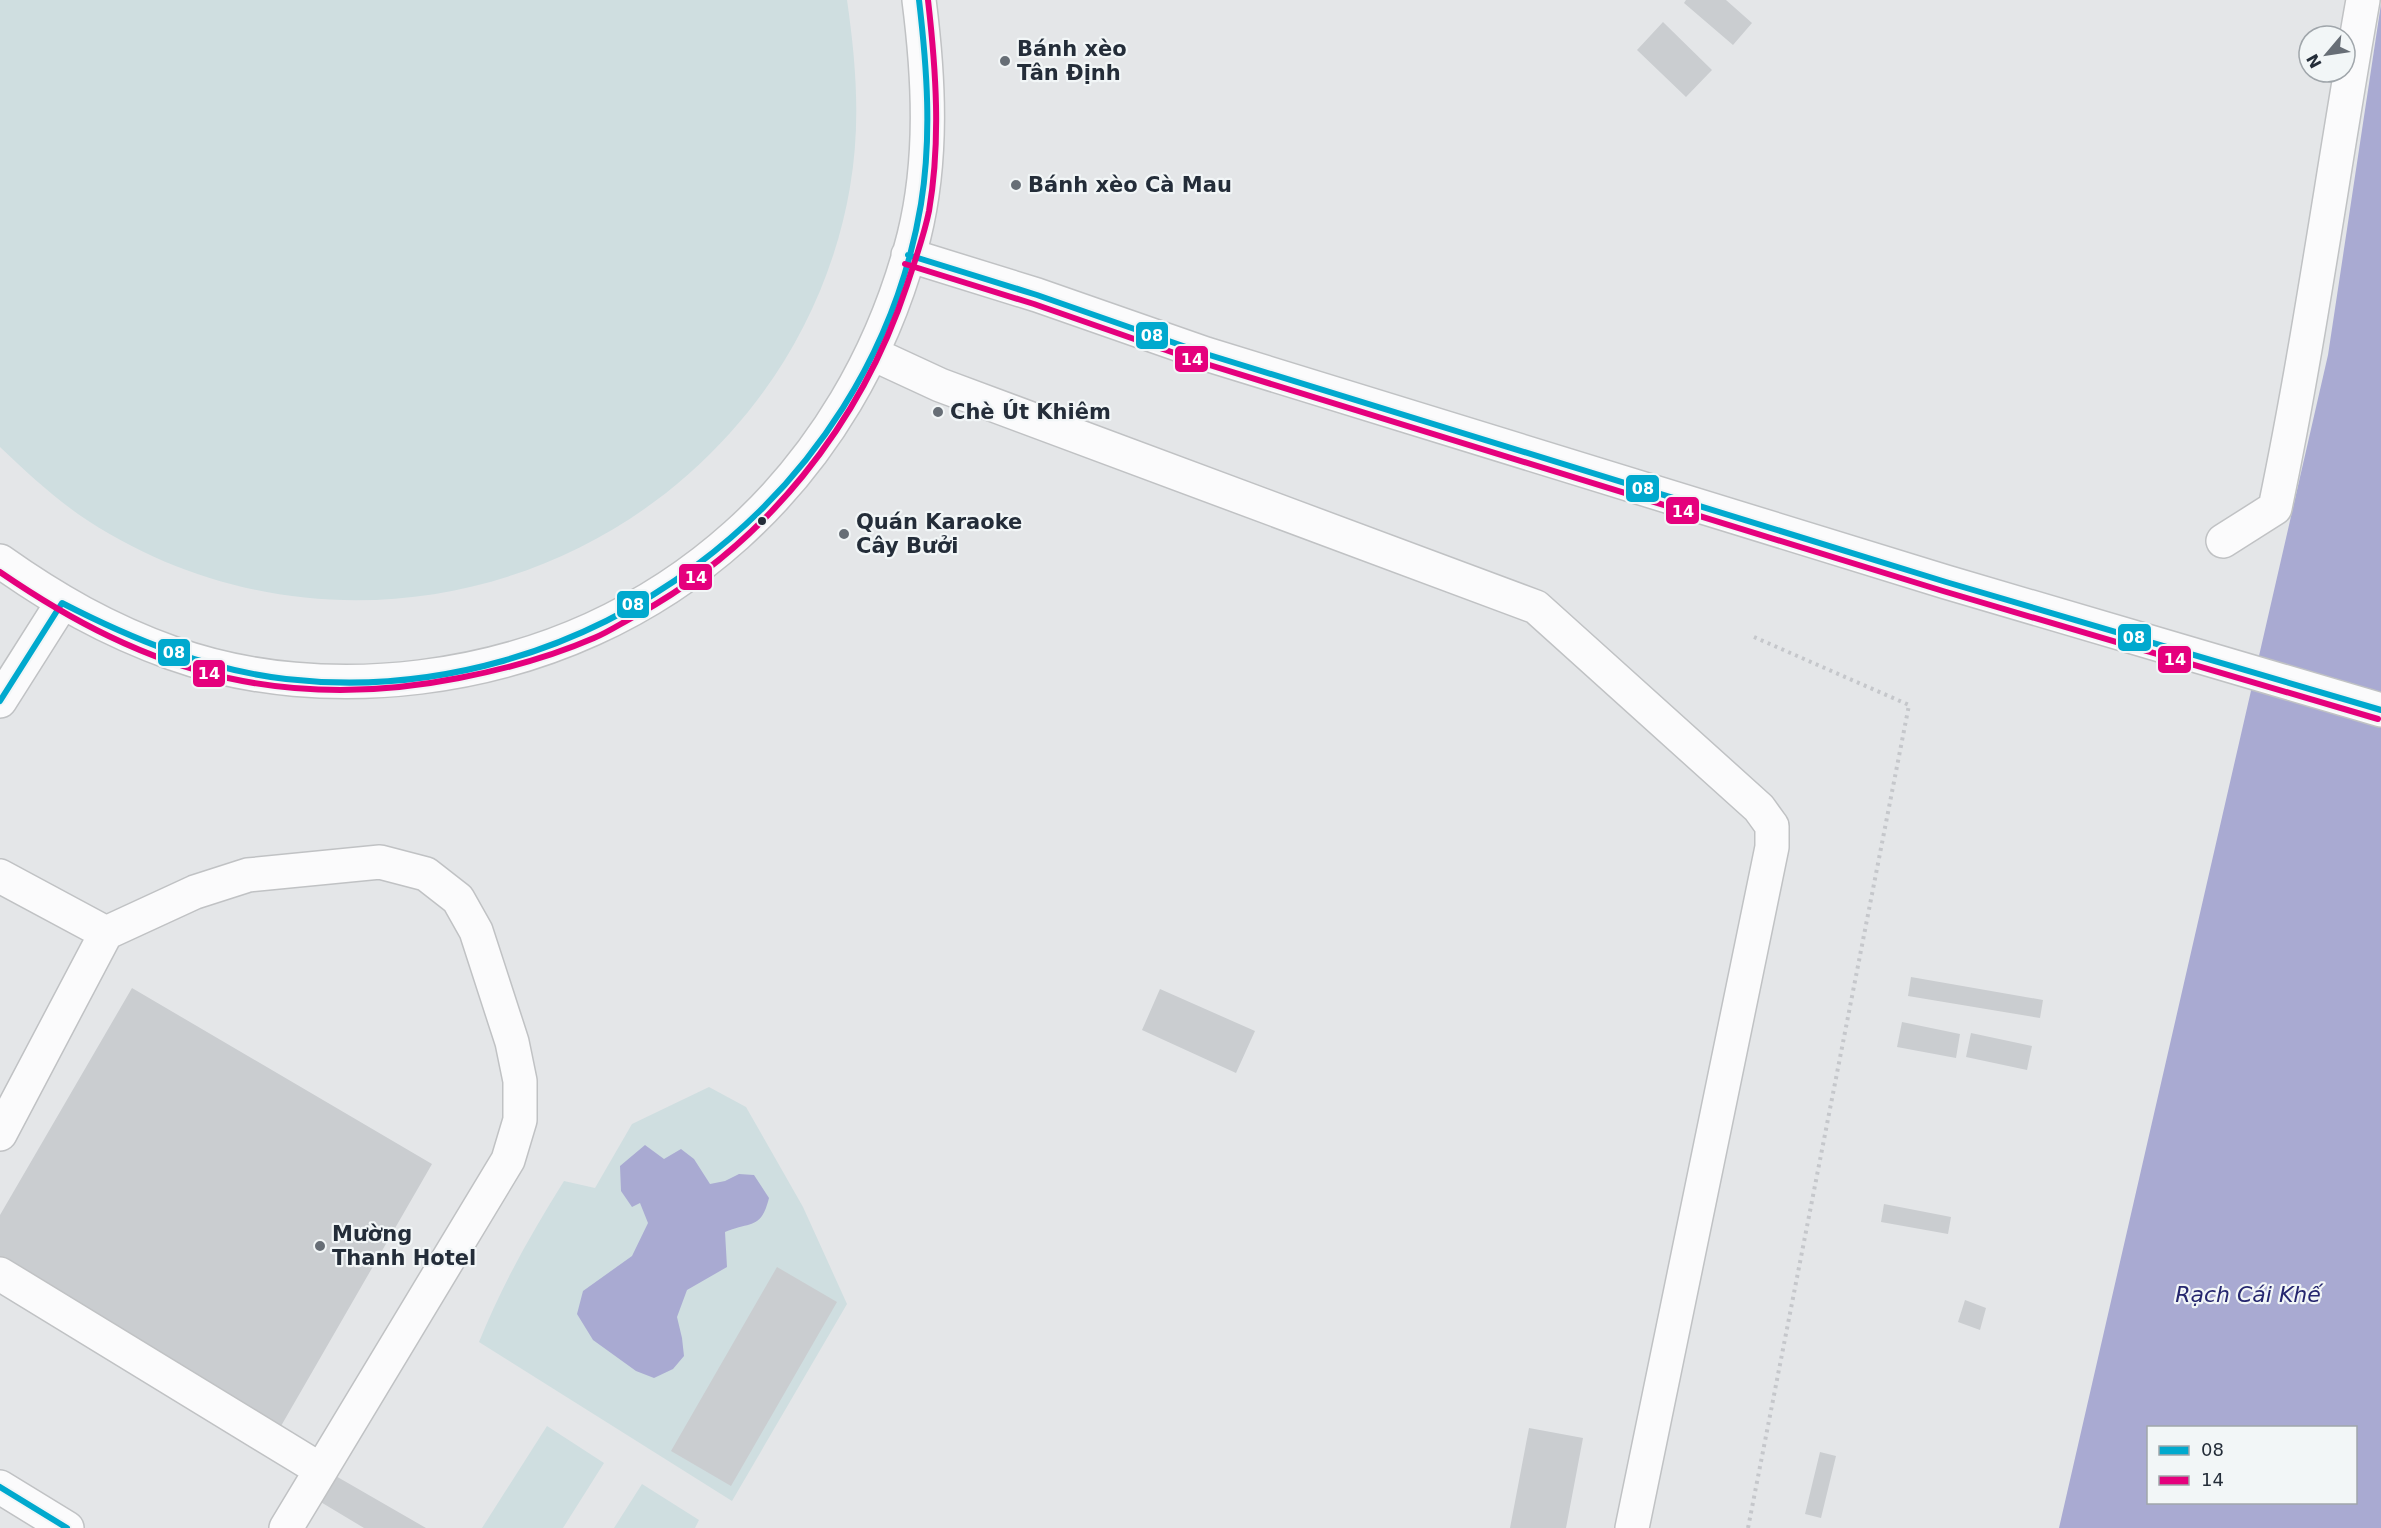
<svg xmlns="http://www.w3.org/2000/svg" width="2381" height="1528" viewBox="0 0 2381 1528" font-family="'DejaVu Sans',sans-serif">
<rect width="100%" height="100%" fill="#e4e6e8"/>
<!-- green -->
<path fill="#cfdee0" d="M0,0H847C856,62 861,124 850,187C835,277 792,365 730,433C564,618 285,656 78,514C50,494 25,471 0,447Z
M709,1087L746,1107L803,1207L847,1304L732,1501L479,1342C503,1283 531,1234 564,1181L595,1188L632,1124Z
M547,1426L604,1463L563,1528H482Z
M642,1484L699,1520L695,1528H614Z"/>
<!-- water -->
<path fill="#a9aad2" fill-rule="evenodd" d="M2381,4V1528H2059L2328,355ZM2148,1428H2356V1502H2148Z
M645,1145L664,1159L681,1149L694,1159L710,1184L725,1181L739,1174L754,1175L769,1198C761,1230 751,1221 725,1232L727,1267L687,1290L677,1317L682,1338L684,1356L673,1369L654,1378L636,1371L593,1340L577,1314L583,1291L632,1256L648,1223L640,1203L632,1207L621,1191L620,1166Z"/>
<!-- building -->
<path fill="#cacdd0" d="M1686,0H1726L1752,23L1733,45L1684,3Z
M1663,22L1712,70L1686,97L1637,50Z
M1911,977L2043,1000L2040,1018L1908,996Z
M132,988L432,1164L281,1426L0,1261V1215Z
M1160,989L1255,1031L1236,1073L1142,1030Z
M1902,1022L1960,1034L1956,1058L1897,1047Z
M1971,1033L2032,1046L2027,1070L1966,1057Z
M1884,1204L1951,1217L1948,1234L1881,1222Z
M777,1267L837,1302L731,1486L671,1451Z
M1965,1300L1986,1308L1980,1330L1958,1322Z
M1529,1428L1583,1438L1566,1528H1510Z
M1820,1452L1836,1456L1821,1518L1805,1514Z
M334,1475L426,1528H364L319,1501Z"/>
<g fill="none" stroke-linecap="round" stroke-linejoin="round">
<!-- minor casing -->
<g stroke="#c0c2c4" stroke-width="36">
<path id="minor" d="M908,255L1037,295L1206,354L1946,582L2381,710
M873,354L940,385L1536,607L1759,808L1772,826V847L1632,1528
M2223,541L2275,508C2310,340 2333,169 2363,0
M0,561C55,600 108,630 172,653C250,681 338,687 420,677C666,647 853,475 914,236C933,159 929,78 919,0
M0,701L62,603
M0,876L106,933
M0,1134L106,933L195,892L248,875L380,862L426,874L458,899L476,931L512,1042L520,1081V1120L508,1160L286,1528
M0,1274L321,1470
M0,1487L67,1528"/>
</g>
<!-- path -->
<path stroke="#c5c7cb" stroke-width="4" stroke-dasharray="3 4.5" stroke-linecap="butt" d="M1748,1528L1909,705L1754,637"/>
<!-- minor -->
<use href="#minor" stroke="#fbfbfc" stroke-width="33"/>
<!-- bus-1 casing -->
<g stroke="#f2f6f7" stroke-width="10">
<path id="bus-1" d="M908,255L1037,295L1206,354L1946,582L2381,710
M0,701L62,603C132,639 207,670 286,679C583,713 872,500 921,204C932,136 927,68 919,0
M0,1487L67,1528"/>
</g>
<!-- bus-2 casing -->
<g stroke="#f2f6f7" stroke-width="10">
<path id="bus-2" d="M905,264L1034,304L1203,363L1943,591L2378,719
M0,572C70,620 145,660 228,678C305,695 383,693 459,678C506,669 550,657 594,638C609,632 623,622 637,615C766,544 861,424 907,285C915,260 924,236 929,211C941,141 936,70 928,0"/>
</g>
<!-- bus-1 -->
<use href="#bus-1" stroke="#00a9ce" stroke-width="6"/>
<!-- bus-2 -->
<use href="#bus-2" stroke="#e5007d" stroke-width="6"/>
</g>
<!-- markers -->
<g fill="#676e76" stroke="#f2f6f7" stroke-width="2">
<circle cx="1005" cy="61" r="6"/>
<circle cx="1016" cy="185" r="6"/>
<circle cx="938" cy="412" r="6"/>
<circle cx="844" cy="534" r="6"/>
<circle cx="320" cy="1246" r="6"/>
</g>
<circle fill="#242d39" stroke="#f2f6f7" stroke-width="2" cx="762" cy="521" r="5"/>
<g text-anchor="middle" dominant-baseline="central" stroke-width="4.5" stroke-linejoin="round" paint-order="stroke">
<!-- poi labels -->
<g font-size="21" font-weight="bold" fill="#242d39" stroke="#f2f6f7" text-anchor="start">
<text x="1017" y="49">Bánh xèo<tspan x="1017" dy="24">Tân Định</tspan></text>
<text x="1028" y="185">Bánh xèo Cà Mau</text>
<text x="950" y="412">Chè Út Khiêm</text>
<text x="856" y="522">Quán Karaoke<tspan x="856" dy="24">Cây Bưởi</tspan></text>
<text x="332" y="1234">Mường<tspan x="332" dy="24">Thanh Hotel</tspan></text>
</g>
<!-- water labels -->
<g font-size="22" font-style="italic" fill="#25266e" stroke="#f2f6f7">
<text x="2248" y="1294">Rạch Cái Khế</text>
</g>
</g>
<g stroke="#f2f6f7" stroke-width="2">
<rect x="1135" y="321" width="34" height="29" rx="6" fill="#00a9ce"/>
<rect x="1174" y="345" width="35" height="28" rx="6" fill="#e5007d"/>
<rect x="1625" y="474" width="35" height="29" rx="6" fill="#00a9ce"/>
<rect x="1665" y="496" width="35" height="29" rx="6" fill="#e5007d"/>
<rect x="678" y="563" width="35" height="28" rx="6" fill="#e5007d"/>
<rect x="616" y="590" width="34" height="29" rx="6" fill="#00a9ce"/>
<rect x="2117" y="623" width="35" height="29" rx="6" fill="#00a9ce"/>
<rect x="157" y="638" width="34" height="29" rx="6" fill="#00a9ce"/>
<rect x="2157" y="645" width="35" height="29" rx="6" fill="#e5007d"/>
<rect x="192" y="659" width="34" height="29" rx="6" fill="#e5007d"/>
</g>
<g font-size="16" text-anchor="middle" font-weight="bold" fill="#fff">
<text x="1152" y="341">08</text>
<text x="1192" y="365">14</text>
<text x="1643" y="494">08</text>
<text x="1683" y="517">14</text>
<text x="696" y="583">14</text>
<text x="633" y="610">08</text>
<text x="2134" y="643">08</text>
<text x="174" y="658">08</text>
<text x="2175" y="665">14</text>
<text x="209" y="679">14</text>
</g>
<!-- legend -->
<rect x="2147" y="1426" width="210" height="78" fill="#f2f6f7" stroke="#a0a6ab" stroke-width="1.5"/>
<rect x="2159" y="1446" width="30" height="9" fill="#00a9ce" stroke="#a0a6ab" stroke-width="1.5"/>
<text x="2201" y="1456" font-size="18" fill="#242d39">08</text>
<rect x="2159" y="1476" width="30" height="9" fill="#e5007d" stroke="#a0a6ab" stroke-width="1.5"/>
<text x="2201" y="1486" font-size="18" fill="#242d39">14</text>
<!-- north arrow -->
<g transform="translate(2327 54) rotate(241)"><circle r="28" fill="#f2f6f7" stroke="#a0a6ab" stroke-width="1.5"/>
<path d="M0-4.5L10 22L0 15L-10 22Z" fill="#676e76"/>
<text y="-9" font-size="16" font-weight="bold" text-anchor="middle" fill="#242d39">N</text>
</g>
</svg>
